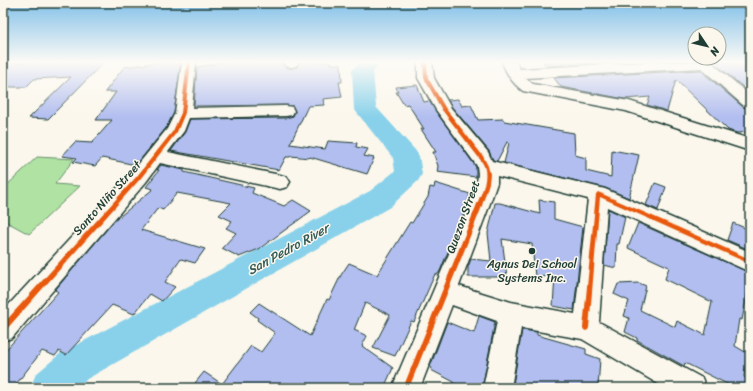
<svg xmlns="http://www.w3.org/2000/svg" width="753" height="391" viewBox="0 0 753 391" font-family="Sriracha,sans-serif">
<rect width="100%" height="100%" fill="#fbf7ec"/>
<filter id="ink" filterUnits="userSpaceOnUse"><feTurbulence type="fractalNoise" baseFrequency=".025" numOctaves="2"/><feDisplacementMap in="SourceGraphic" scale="8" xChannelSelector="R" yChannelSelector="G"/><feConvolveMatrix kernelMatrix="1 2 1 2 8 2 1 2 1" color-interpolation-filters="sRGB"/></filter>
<g filter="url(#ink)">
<!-- green -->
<path fill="#afe2a3" stroke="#67906c" d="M37,157L74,159L55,184L80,186L29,234L3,220V189Z"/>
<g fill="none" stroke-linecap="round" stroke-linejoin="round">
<!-- river -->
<path fill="#89d1ea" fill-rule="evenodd" d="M360,62H382L373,72L376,107L415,150L419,156L422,174L418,181L390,207L87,379L78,388H30L36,374L61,353L370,191L395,171L393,158L354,109L352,70Z"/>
</g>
<!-- building -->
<path fill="#b2beef" stroke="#1f3d34" d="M3,62H104L48,119L29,118L71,77L34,79L26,87H3Z
M160,62H181L174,113L166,128L136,165L102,158L95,166L73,162L77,158L62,156L75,142L92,143L112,120H96L116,92H105L124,67Z
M216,62H282L285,67L291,68L297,67L299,62H332L331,64H341L342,82H339L342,97L323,99L324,105L308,106L290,144L325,149L328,141L357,143L356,147L368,149L364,156L374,158L367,174L310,157L309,158L291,156L290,157H286L279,170L171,151L185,132L190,119L286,118L293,116L295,112L293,106L286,105L194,106L197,67L215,64Z
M543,62H615L546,66Z
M713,62H750V93Z
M700,70L743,107L750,109V132L737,133L728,130L676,80L667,111L647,105L650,97L625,99L561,87L554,78Z
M417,85L424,102L429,101L476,167V177L437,172L438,166L433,152H436L421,129H424L408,104L404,105L396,92H398L396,87Z
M458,99L462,106L471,105L478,120L503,119L504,121L574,133L575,155L586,158V171L611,177L612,150L639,155L629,198L605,188L504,163L509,143L507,142L497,161L493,160L489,151L452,107L448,100Z
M161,165L184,170V172L254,188L252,193L284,206L293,200L311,211L259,249L239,257L222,248L236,233L226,228L232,221L219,215L231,203L177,193L163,210L158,208L141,230L205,249L195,263L181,259L165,282L175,287L162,301L150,294L134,314L112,305L66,355L59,351L55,356L42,351L13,388L3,385V353L58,292L55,290L113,222L153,189L146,187L159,170H157Z
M435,183L470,194L467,206L440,271L437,275L435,274L414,322L411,321L395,356L373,348L390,315L365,303L354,330L367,336L362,346L393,368L384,388H191L204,372L222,384L251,346L261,352L275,333L257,320L258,318L250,312L259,303L310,336L327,299L329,300L341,275L349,263L377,275L410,222L412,223L428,197L430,187L434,188Z
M655,183L666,187L658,210L646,205Z
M539,200L554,202V219L583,227L574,310L553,306L555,276L535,277L532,244L502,239L507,277H468V267L471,259L491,261L488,233L495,203H500L540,214Z
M608,209L625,217L619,244H617L616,268L604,265Z
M638,223L750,273V280L742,320L739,319L735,346L747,353L744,377L750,380V388H735L685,363L684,366L637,340V338L625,332L629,318L624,316L629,301L614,294L618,284L639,283L646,286L640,310L675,327L677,321L705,335L712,302L665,279L669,267L628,248Z
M733,223L750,230V250L727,240Z
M479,316L495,322L482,388H452L454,382L431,370L432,368L430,367L447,322L474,333Z
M522,330L537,332V335L586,349V354L600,359L598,388H521L513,385Z"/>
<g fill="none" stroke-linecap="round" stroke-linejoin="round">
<!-- minor casing -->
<g stroke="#1f3d34" stroke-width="3">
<path id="minor" d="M182,62H196L192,108L286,106L292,107L294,111L292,115L286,116L189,118L184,131L168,152L280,175L287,177L290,182L287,187L280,189L160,163L146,182L12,338L3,341V311L132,172L167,129L175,113Z
M283,62H297L298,63L296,66L291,67L286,66Z
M418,62H432L434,78L451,108L488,152L492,161L605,189L750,252V272L607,207L599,322L702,378L706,388H665L582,339L521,328L511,388H483L497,321L452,305L420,388H392L468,209L477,183L478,174L477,166L436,110L418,78ZM497,176L588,199L575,314L511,302L459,286L488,209L497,183Z
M502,62H516L520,69L649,62H711L750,95V108L744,106L701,68L525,78L533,84L629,101L750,139V151L626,111L523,91C511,82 507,74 502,62Z"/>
</g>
<!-- minor -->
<use href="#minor" fill="#fbf7ec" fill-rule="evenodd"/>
<!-- cycleway casing -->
<g stroke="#fbf7ec" stroke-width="3">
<path id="cycleway" d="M187,62H191L185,113L177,132L141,178L5,331L3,332V324L137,176L173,131L181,113Z
M423,62H427L428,78L446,109L483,156L488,166L490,174L489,183L481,209L409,388H403L475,209C480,196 489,180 484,166C483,163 481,161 479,158L442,110L424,78Z
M598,192L750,259V264L600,197L589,328L588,330L586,331L584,330L583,328L596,194Z"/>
</g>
<!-- cycleway -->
<use href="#cycleway" fill="#e8590c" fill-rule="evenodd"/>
</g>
</g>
<!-- sky -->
<linearGradient id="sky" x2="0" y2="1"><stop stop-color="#82c0e9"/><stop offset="0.53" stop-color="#fdfbf6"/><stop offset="1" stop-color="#fdfbf6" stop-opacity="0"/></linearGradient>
<rect width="753" height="117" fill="url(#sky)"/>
<!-- markers -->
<circle fill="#1f3d34" stroke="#fbf7ec" stroke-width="1.5" cx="532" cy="251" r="4"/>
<g text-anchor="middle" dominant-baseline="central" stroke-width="3" stroke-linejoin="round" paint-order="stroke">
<!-- street labels -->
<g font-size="12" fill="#1f3d34" stroke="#fbf7ec">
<text transform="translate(107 198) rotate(-48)">Santo Niño Street</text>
<text transform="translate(463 217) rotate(-70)">Quezon Street</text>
</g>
<!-- poi labels -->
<g font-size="12" fill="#1f3d34" stroke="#fbf7ec">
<text x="532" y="264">Agnus Dei School<tspan x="532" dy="14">Systems Inc.</tspan></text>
</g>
<!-- water labels -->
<g font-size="13" font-style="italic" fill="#345b58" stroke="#fbf7ec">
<text transform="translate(288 249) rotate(-29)">San Pedro River</text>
</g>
</g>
<!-- margin -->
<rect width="753" height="391" fill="none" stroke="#fbf7ec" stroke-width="16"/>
<rect x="8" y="8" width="737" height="375" fill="none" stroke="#1f3d34" stroke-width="1.5" filter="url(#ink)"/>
<!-- north arrow -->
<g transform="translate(707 46) rotate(125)"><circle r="19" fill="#fbf7ec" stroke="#a3ada2"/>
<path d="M0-3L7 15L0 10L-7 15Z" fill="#1f3d34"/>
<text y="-6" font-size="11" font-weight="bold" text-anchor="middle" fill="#1f3d34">N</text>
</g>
</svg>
